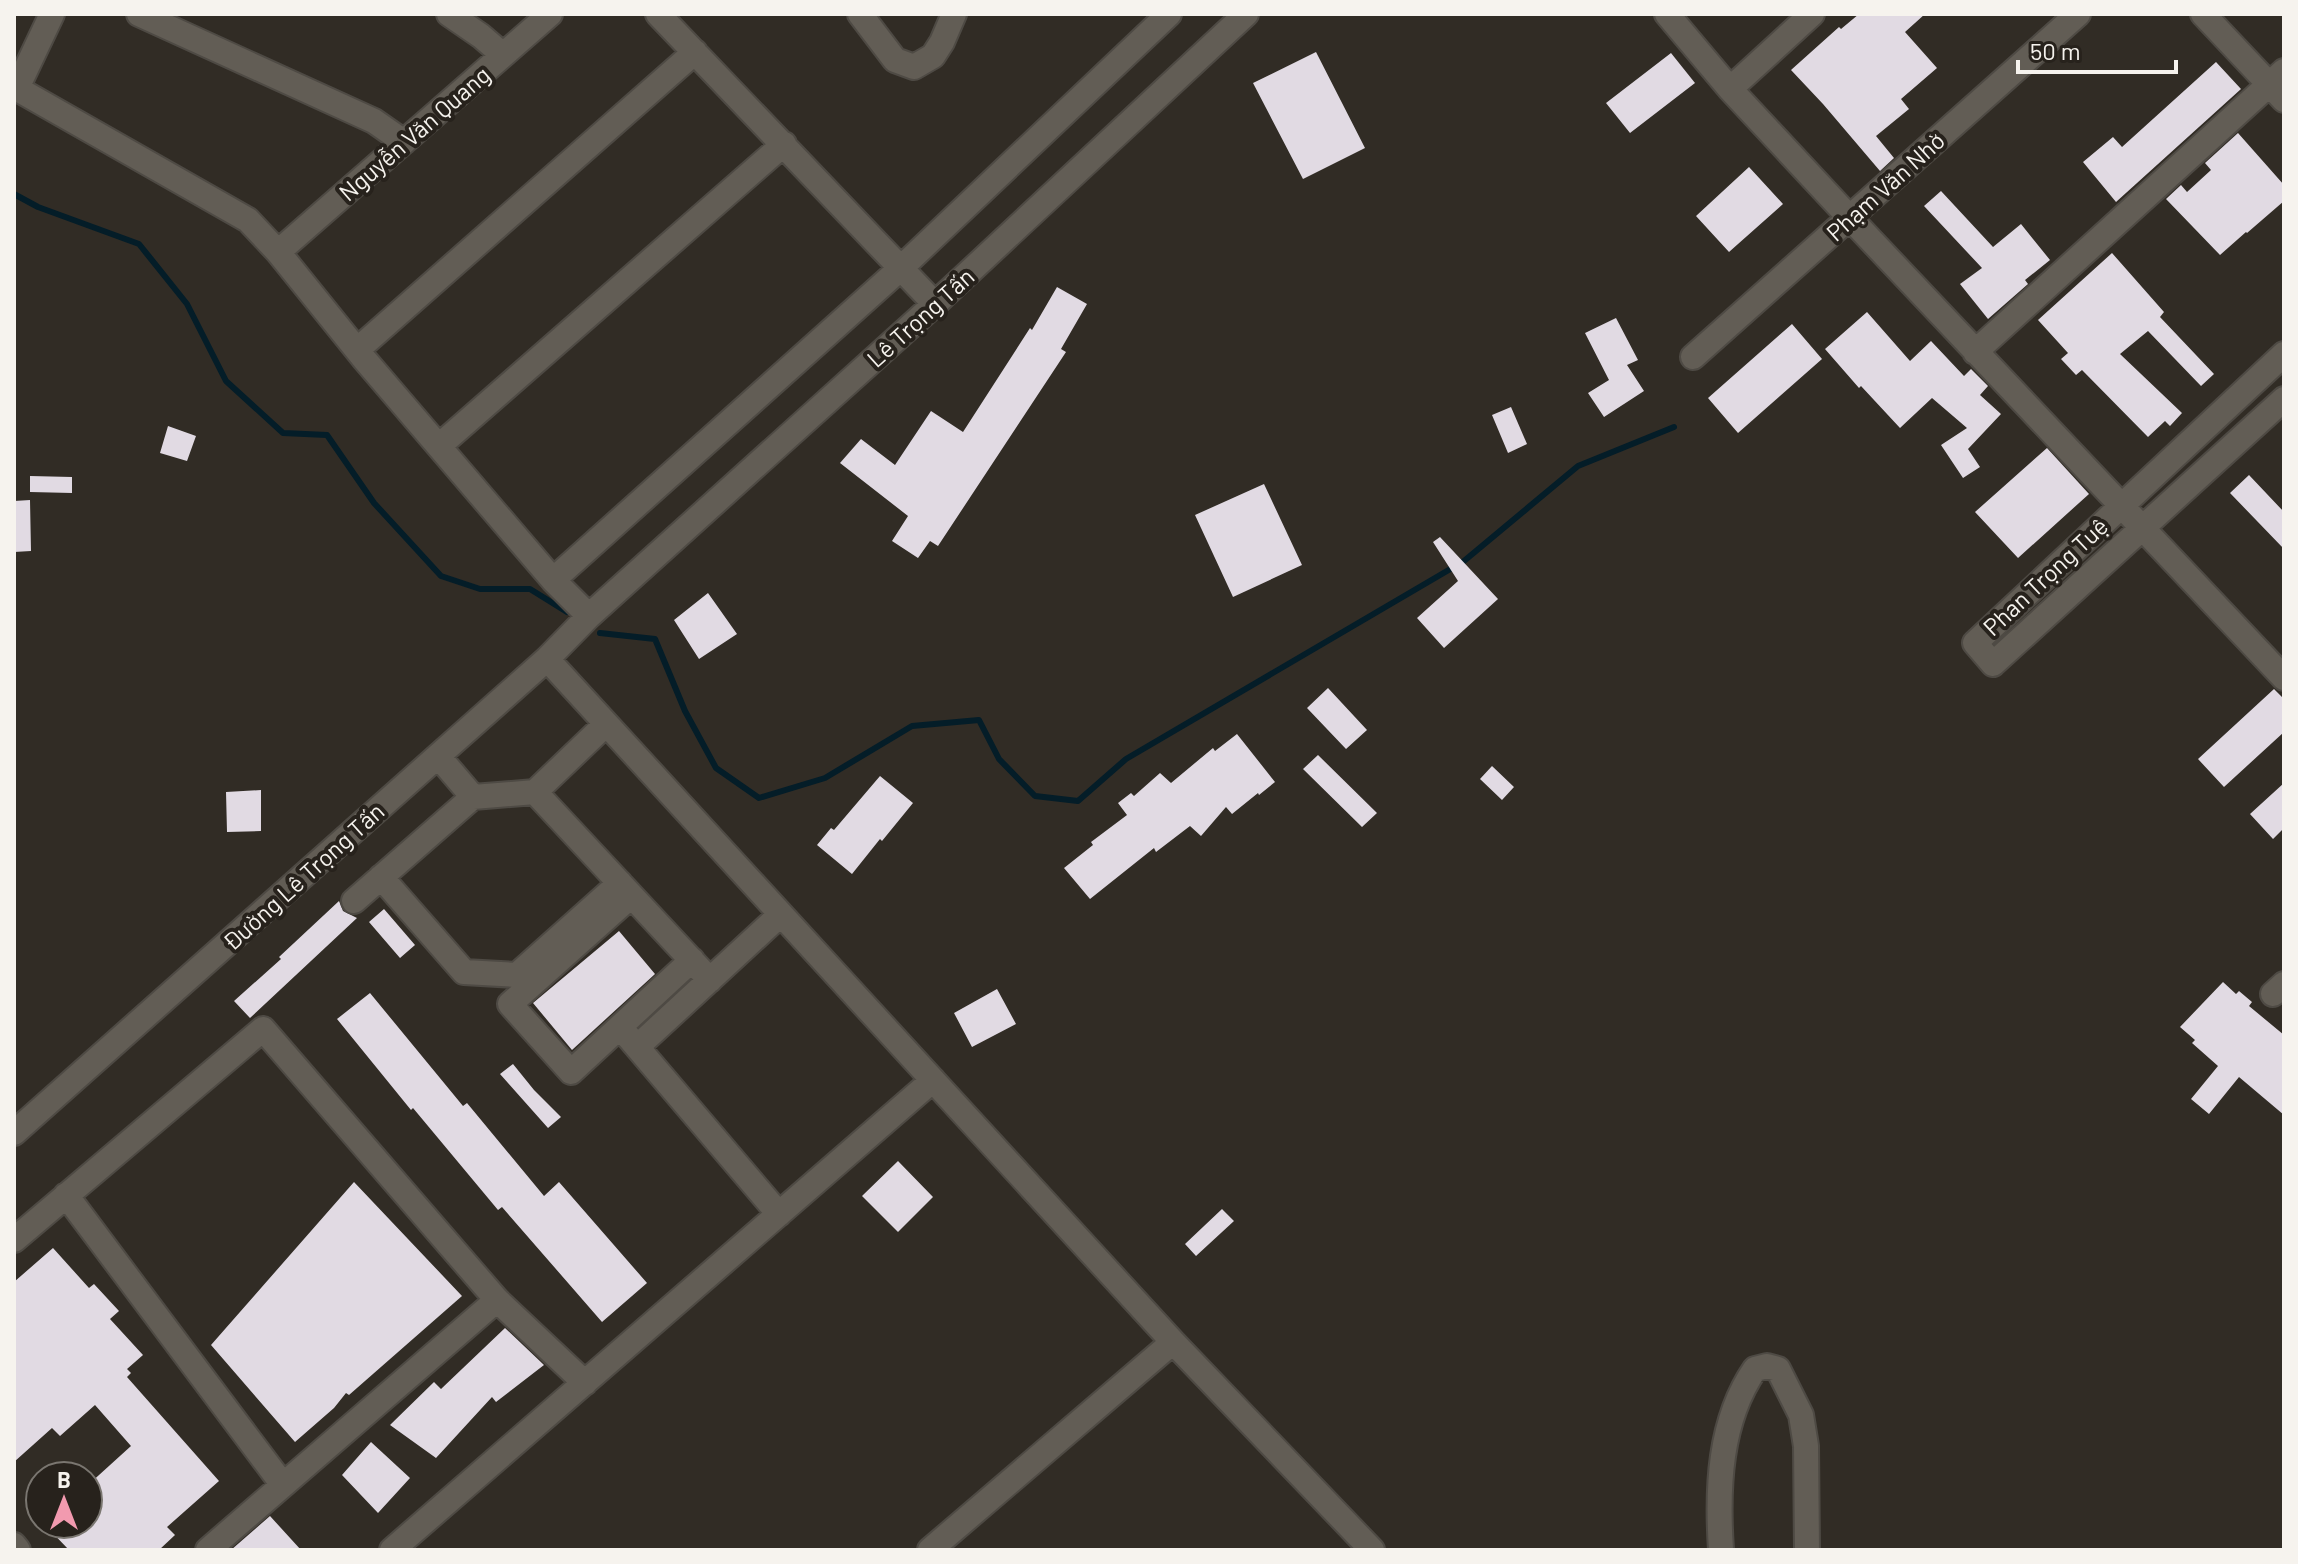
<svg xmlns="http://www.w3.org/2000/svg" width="2298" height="1564" viewBox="0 0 2298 1564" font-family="Barlow,sans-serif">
<rect width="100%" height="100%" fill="#312c25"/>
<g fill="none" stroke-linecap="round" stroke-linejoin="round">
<!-- stream -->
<path stroke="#041d28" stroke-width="6" d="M14,194L38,207L139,244L187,304L226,381L283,433L327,435L374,503L441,576L480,589H530L567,612
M600,633L655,639L685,711L716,768L759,798L825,778L912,726L979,720L999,759L1035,796L1078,801L1126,759L1464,561L1578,466L1674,427"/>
</g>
<!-- building -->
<path fill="#e1dae3" d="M1859,14H1925L1905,32L1937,68L1901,99L1909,109L1876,136L1894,158L1880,171L1823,104L1791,70L1839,27L1841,29Z
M1316,52L1365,148L1303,179L1253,83Z
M1671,53L1695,83L1630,133L1606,103Z
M2216,62L2241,89L2116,202L2083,162L2113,137L2122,147Z
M2238,133L2284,185V201L2247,233L2246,232L2220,255L2166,199L2181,185L2187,192L2211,170L2205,163Z
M1749,167L1783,204L1729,252L1696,216Z
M1941,191L1993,247L2021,224L2050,260L2025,280L2028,284L1988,319L1960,284L1982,268L1924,206Z
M2112,253L2164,312L2160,317L2214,374L2201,386L2148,331L2120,354L2182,413L2170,426L2165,421L2148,437L2082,370L2076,375L2061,359L2068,353L2038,320Z
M1057,287L1087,304L1061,349L1066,352L938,546L930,541L918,558L892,541L908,516L840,463L861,439L895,465L931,411L963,432L1030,328L1032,330Z
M1867,312L1910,361L1931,341L1964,376L1971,369L1988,386L1980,395L2001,414L1968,449L1980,467L1963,478L1941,445L1967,428L1932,398L1900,428L1861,386L1859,388L1825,349Z
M1616,318L1638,360L1627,365L1644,391L1604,417L1588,393L1609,380L1585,333Z
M1792,324L1822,359L1738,433L1708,398Z
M1511,407L1527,444L1508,453L1492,415Z
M168,426L196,436L187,461L160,453Z
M2047,448L2089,494L2018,558L1975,512Z
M2249,475L2284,512V549L2230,493Z
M30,476L72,477V493L30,492Z
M1264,484L1302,565L1233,597L1195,515Z
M30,500L31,551L14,552V501Z
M1440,537L1498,599L1444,648L1417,618L1458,581L1433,542Z
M708,593L737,634L699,659L674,620Z
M1328,688L1367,730L1346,749L1307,708Z
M2274,689L2284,699V732L2224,787L2198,759Z
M1237,734L1275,782L1259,795L1258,793L1232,814L1226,807L1201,836L1190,826L1156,852L1154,848L1090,899L1064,868L1093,845L1091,842L1127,815L1118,803L1131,793L1134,796L1160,773L1171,783L1213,748L1215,751Z
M1318,755L1377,813L1362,827L1303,769Z
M1492,766L1514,787L1502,800L1480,779Z
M880,776L913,803L882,841L880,839L852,874L817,845L831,828L834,830Z
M2284,783V828L2273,839L2250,814Z
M261,790V831L227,832L226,792Z
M339,901L343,911L357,918L250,1018L234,1001L281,959L279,957Z
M384,909L415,945L400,958L369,922Z
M619,931L655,974L572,1050L533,1003Z
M2223,982L2236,994L2239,991L2252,1002L2249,1006L2284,1035V1115L2239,1077L2209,1114L2191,1099L2218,1066L2192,1043L2195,1040L2180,1027Z
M997,989L1016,1024L972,1047L954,1013Z
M370,993L463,1106L467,1103L544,1196L559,1182L647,1283L602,1322L502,1207L498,1210L413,1108L411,1110L337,1019Z
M513,1064L534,1090L561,1117L548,1128L500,1074Z
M898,1161L933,1197L898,1232L862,1196Z
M354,1182L462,1296L349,1395L346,1393L334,1408L295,1442L211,1345Z
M1222,1209L1234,1221L1196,1256L1185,1244Z
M53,1248L89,1288L94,1284L119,1311L110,1319L143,1355L127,1369L131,1373L127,1377L219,1481L167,1527L175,1535L159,1550H69L44,1524H88V1485L131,1446L95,1405L60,1436L52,1428L14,1462V1282Z
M505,1328L544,1365L496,1402L492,1397L436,1458L390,1425L434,1382L441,1389Z
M371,1442L410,1478L378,1513L342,1475Z
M270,1516L301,1550H231Z"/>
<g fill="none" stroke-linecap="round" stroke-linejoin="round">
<!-- minor casing -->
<g stroke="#4e4a44" stroke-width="28">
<path id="minor" d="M139,14L374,121L404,142
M449,14L481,36L503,55
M658,14L935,304
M860,14L895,60L914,67L933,56L942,42L954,14
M1667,14L1730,89L1850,218L2284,678
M2203,14L2284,100
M14,87L248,220L278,252L365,360L553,580L589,616
M17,88L52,14
M1730,89L1812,14
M278,252L550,14
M357,350L695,52
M1975,352L2284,71
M2284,354L1975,643L1993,664L2284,399
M1693,357L2078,14
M439,446L784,144
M553,580L901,268L1169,14
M547,659L1173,1342L1372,1550
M438,756L473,797
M535,792L606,724
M381,877L464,972L517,975L620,883
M631,896L510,1004L571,1072L692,960
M354,901L473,797L535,792L710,980
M2273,994L2284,984
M620,1027L779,1214
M637,1047L780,915
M14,1133L547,659L589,616L935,304L1246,14
M66,1195L283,1485
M14,1240L263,1029L497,1300L585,1383
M14,1545L18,1550
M208,1550L497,1300
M392,1550L933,1080
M930,1550L1173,1342
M1721,1550C1717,1489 1719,1421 1755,1369L1767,1366L1778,1369L1801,1415L1806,1446L1807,1550"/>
</g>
<!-- minor -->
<use href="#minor" stroke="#625d55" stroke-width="24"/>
</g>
<g text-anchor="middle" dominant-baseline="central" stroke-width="8" stroke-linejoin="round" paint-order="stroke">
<!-- street labels -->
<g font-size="24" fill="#f6f3ee" stroke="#27221c">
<text transform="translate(414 133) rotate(-41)">Nguyễn Văn Quang</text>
<text transform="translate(1885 186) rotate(-42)">Phạm Văn Nhờ</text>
<text transform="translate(920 317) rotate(-42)">Lê Trọng Tấn</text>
<text transform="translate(2045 576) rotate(-43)">Phan Trọng Tuệ</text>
<text transform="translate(303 876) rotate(-42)">Đường Lê Trọng Tấn</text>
</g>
</g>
<!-- border -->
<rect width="2298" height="1564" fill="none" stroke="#f6f3ee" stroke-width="32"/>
<!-- north arrow -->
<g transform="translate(64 1500)"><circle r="38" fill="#27221c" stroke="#7a7670" stroke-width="2"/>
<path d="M0-6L14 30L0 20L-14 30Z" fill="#f29aaf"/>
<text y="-12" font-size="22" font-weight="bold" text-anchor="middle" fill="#f6f3ee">B</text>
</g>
<!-- scale -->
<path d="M2018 60v12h158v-12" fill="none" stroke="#f6f3ee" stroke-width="4"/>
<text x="2030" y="60" font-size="24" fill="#f6f3ee" stroke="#27221c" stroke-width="6" paint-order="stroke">50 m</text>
</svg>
